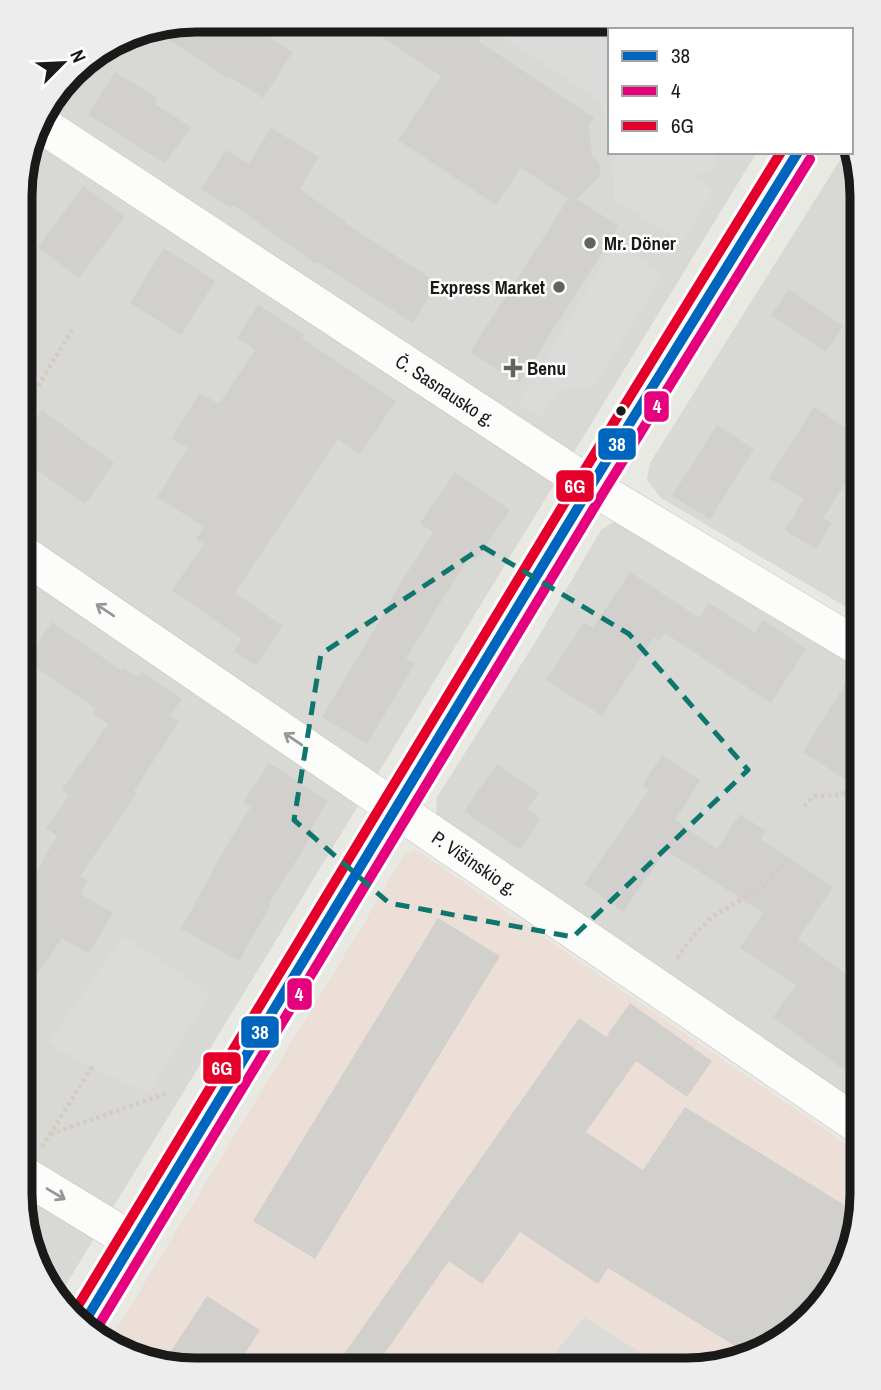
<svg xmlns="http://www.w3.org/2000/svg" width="881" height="1390" viewBox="0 0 881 1390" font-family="'Archivo Narrow',sans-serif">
<rect width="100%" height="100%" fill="#e9e9e3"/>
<!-- residential -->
<path fill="#d8d8d4" d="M195,19L712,23L723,30H610V152H757L59,1296L33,1263L19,1195L21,173L38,117L79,63L128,32Z
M852,144L862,195V347L857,354L862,358V584L849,606L846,607L661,498L647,480L650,463L842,157L845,152H851Z
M615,521L862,659L861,1104L436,814L437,797L536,641L601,530Z"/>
<!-- commercial -->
<path fill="#ecdfd7" d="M415,849L861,1154V1207L826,1302L754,1357L686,1371L173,1369L108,1343L361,928L403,856Z"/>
<!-- parking -->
<path fill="#dbdbd9" d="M479,21L671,22L674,30H610V147L600,101Z
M611,152H714L718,165L695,177L713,190L683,242L615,200Z
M615,244L663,274L595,385L556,392L540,418L518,403Z
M124,936L210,995L148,1093L92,1067L48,1043Z
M584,1317L671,1371L541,1370Z"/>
<!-- building -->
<path fill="#d1d0cc" d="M195,19L242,20L293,52L263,98L229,76L227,78L151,28Z
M357,20L491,21L478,41L594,118L589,126L592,156L598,161L601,169L599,178L577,199L619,226L519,383L470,352L568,199L521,168L496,205L398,140L441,76Z
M115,72L158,98L155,104L191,127L165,163L88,115Z
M271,128L319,157L300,189L346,222L345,223L438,283L413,323L317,262L316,264L233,205L231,208L201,189L226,150L249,164Z
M83,186L125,217L79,278L38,247Z
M164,248L215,281L181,335L130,303Z
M789,289L843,326L826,352L771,315Z
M258,305L304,335L302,338L396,401L360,454L338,439L235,593L283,626L256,666L234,651L242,639L172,590L204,544L196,539L204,527L157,497L188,448L171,438L200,393L219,404L255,350L237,338Z
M814,407L862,439V458L823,518L832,523L816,549L785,530L804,499L769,478Z
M42,410L114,463L85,504L20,458V440Z
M717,425L754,449L710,519L672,496Z
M455,472L510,510L475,561L469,557L406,658L415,664L367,744L322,717L388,607L387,605L433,532L420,523Z
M630,572L699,618L709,603L755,633L763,620L806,649L771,703L665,633L659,641L654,637L602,716L546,680L584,622L593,628Z
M52,622L122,671L124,668L138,677L142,672L182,699L170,716L179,722L134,791L137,793L80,876L88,881L80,894L113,913L89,954L62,938L20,1000V900L57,836L46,828L69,795L62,790L108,724L93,714L96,709L25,660Z
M855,668L862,670V766L851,783L803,752Z
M662,755L700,780L675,820L717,849L740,814L766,831L761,839L833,887L798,939L861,985V1082L773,1017L796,985L740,948L763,913L666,850L623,912L584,884L649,790L642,786Z
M269,763L328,801L311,828L315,831L269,903L271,904L239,961L181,929L229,841L251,807L243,802Z
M497,764L539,793L527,809L541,819L520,850L464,811Z
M438,918L500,956L315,1259L253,1221Z
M630,1003L712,1061L687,1097L636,1061L586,1132L643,1170L685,1107L859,1214L826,1302L753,1357L608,1268L598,1284L520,1232L482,1284L449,1261L373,1370H333L579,1018L606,1037Z
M207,1296L260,1330L235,1369H173L162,1365Z"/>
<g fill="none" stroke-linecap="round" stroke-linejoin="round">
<!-- minor casing -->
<g stroke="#c1c1bf" stroke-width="38">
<g id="minor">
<path id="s1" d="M36,121L591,486L862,649"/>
<path id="s2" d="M20,552L861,1127"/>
<path d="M19,1172L134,1242"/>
</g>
</g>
<!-- major casing -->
<g stroke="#9f9b80" stroke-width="40">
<path id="major" d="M82,1326L591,486L798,152"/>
</g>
<!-- path -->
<path stroke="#d6cac3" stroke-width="4.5" stroke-dasharray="3.5 3.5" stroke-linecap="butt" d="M20,416L73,328
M804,806L814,796L837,795L851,791L862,775
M677,958L693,936L713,916L765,886L784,862
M50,1134L168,1093
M42,1147L92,1067"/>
<!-- minor -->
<use href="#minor" stroke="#fcfcfb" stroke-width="37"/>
<!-- major -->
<use href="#major" stroke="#efece2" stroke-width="38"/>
<!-- bus-1 casing -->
<g stroke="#fff" stroke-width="16">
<path id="bus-1" d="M82,1326L591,486L798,152"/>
</g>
<!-- bus-2 casing -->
<g stroke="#fff" stroke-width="16">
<path id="bus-2" d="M94,1333L603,493L810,159"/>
</g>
<!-- bus-3 casing -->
<g stroke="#fff" stroke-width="16">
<path id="bus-3" d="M73,1314L579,479L781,152"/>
</g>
<!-- bus-1 -->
<use href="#bus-1" stroke="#0065bd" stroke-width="10"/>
<!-- bus-2 -->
<use href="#bus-2" stroke="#e5007d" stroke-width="10"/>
<!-- bus-3 -->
<use href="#bus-3" stroke="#e4002b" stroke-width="10"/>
</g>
<!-- one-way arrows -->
<defs><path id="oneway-shaft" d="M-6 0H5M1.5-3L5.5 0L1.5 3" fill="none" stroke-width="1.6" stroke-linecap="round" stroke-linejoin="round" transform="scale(1.75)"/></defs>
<g stroke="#969696">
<use href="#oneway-shaft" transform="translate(105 610) rotate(-146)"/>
<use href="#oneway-shaft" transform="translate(293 739) rotate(-146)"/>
<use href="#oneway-shaft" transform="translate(56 1194) rotate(31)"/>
</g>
<!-- marked area -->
<path fill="none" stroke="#0f766e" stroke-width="5" stroke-dasharray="14 9" stroke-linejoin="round" d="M483,547L629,634L748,770L573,937L389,903L294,820L321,654Z"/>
<!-- markers -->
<g fill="#626260" stroke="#fff" stroke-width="2.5">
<circle cx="590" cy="243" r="7"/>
<circle cx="559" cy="287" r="7"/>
<path d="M509.5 357.5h7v7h7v7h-7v7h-7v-7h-7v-7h7z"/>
</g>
<circle fill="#1a1a1a" stroke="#fff" stroke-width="2.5" cx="621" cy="411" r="6"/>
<g text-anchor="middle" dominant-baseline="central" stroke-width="5" stroke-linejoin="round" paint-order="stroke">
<!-- poi labels -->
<g font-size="19" font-weight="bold" fill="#1a1a1a" stroke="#fff" text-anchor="start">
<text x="604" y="243">Mr. Döner</text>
<text x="545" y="287" text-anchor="end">Express Market</text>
<text x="527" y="368">Benu</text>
</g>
<!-- street labels -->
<g font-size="19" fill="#1a1a1a" stroke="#fff">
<text stroke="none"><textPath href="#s1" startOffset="490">Č. Sasnausko g.</textPath></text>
<text stroke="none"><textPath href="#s2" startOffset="551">P. Višinskio g.</textPath></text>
</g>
</g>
<!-- crop -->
<path d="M0 0H881V1390H0ZM196 32H686A164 164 0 0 1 850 196V1194A164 164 0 0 1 686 1358H196A164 164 0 0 1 32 1194V196A164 164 0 0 1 196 32Z" fill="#ededed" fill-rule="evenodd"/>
<path fill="none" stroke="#1a1a1a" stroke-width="9" d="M196 32H686A164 164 0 0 1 850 196V1194A164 164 0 0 1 686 1358H196A164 164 0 0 1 32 1194V196A164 164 0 0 1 196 32Z"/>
<g stroke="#fff" stroke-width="2.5">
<rect x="643" y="390" width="27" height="33" rx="7" fill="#e5007d"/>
<rect x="597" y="427" width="40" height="34" rx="7" fill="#0065bd"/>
<rect x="555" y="469" width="40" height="34" rx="7" fill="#e4002b"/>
<rect x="286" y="977" width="27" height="34" rx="7" fill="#e5007d"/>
<rect x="240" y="1015" width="40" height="34" rx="7" fill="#0065bd"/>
<rect x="202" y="1051" width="40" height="34" rx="7" fill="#e4002b"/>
</g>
<g font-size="19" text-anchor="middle" font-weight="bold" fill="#fff">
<text x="657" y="413">4</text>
<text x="617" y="451">38</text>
<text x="575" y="493">6G</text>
<text x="299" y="1001">4</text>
<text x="260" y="1039">38</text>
<text x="222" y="1075">6G</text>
</g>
<!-- legend -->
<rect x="608" y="28" width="245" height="126" fill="#ffffff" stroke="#a3a3a3" stroke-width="2"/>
<rect x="622" y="51" width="35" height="10" fill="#0065bd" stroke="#a3a3a3" stroke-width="2"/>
<text x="671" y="63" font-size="21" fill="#1a1a1a">38</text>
<rect x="622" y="86" width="35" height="10" fill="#e5007d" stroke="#a3a3a3" stroke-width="2"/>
<text x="671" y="98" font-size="21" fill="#1a1a1a">4</text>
<rect x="622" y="121" width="35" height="10" fill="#e4002b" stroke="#a3a3a3" stroke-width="2"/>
<text x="671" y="133" font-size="21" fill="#1a1a1a">6G</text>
<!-- north arrow -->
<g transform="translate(63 63) rotate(66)" stroke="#ffffff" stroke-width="5" paint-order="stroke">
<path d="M0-5L12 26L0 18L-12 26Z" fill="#1a1a1a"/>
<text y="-10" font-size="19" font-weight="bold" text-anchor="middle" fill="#1a1a1a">N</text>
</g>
</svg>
